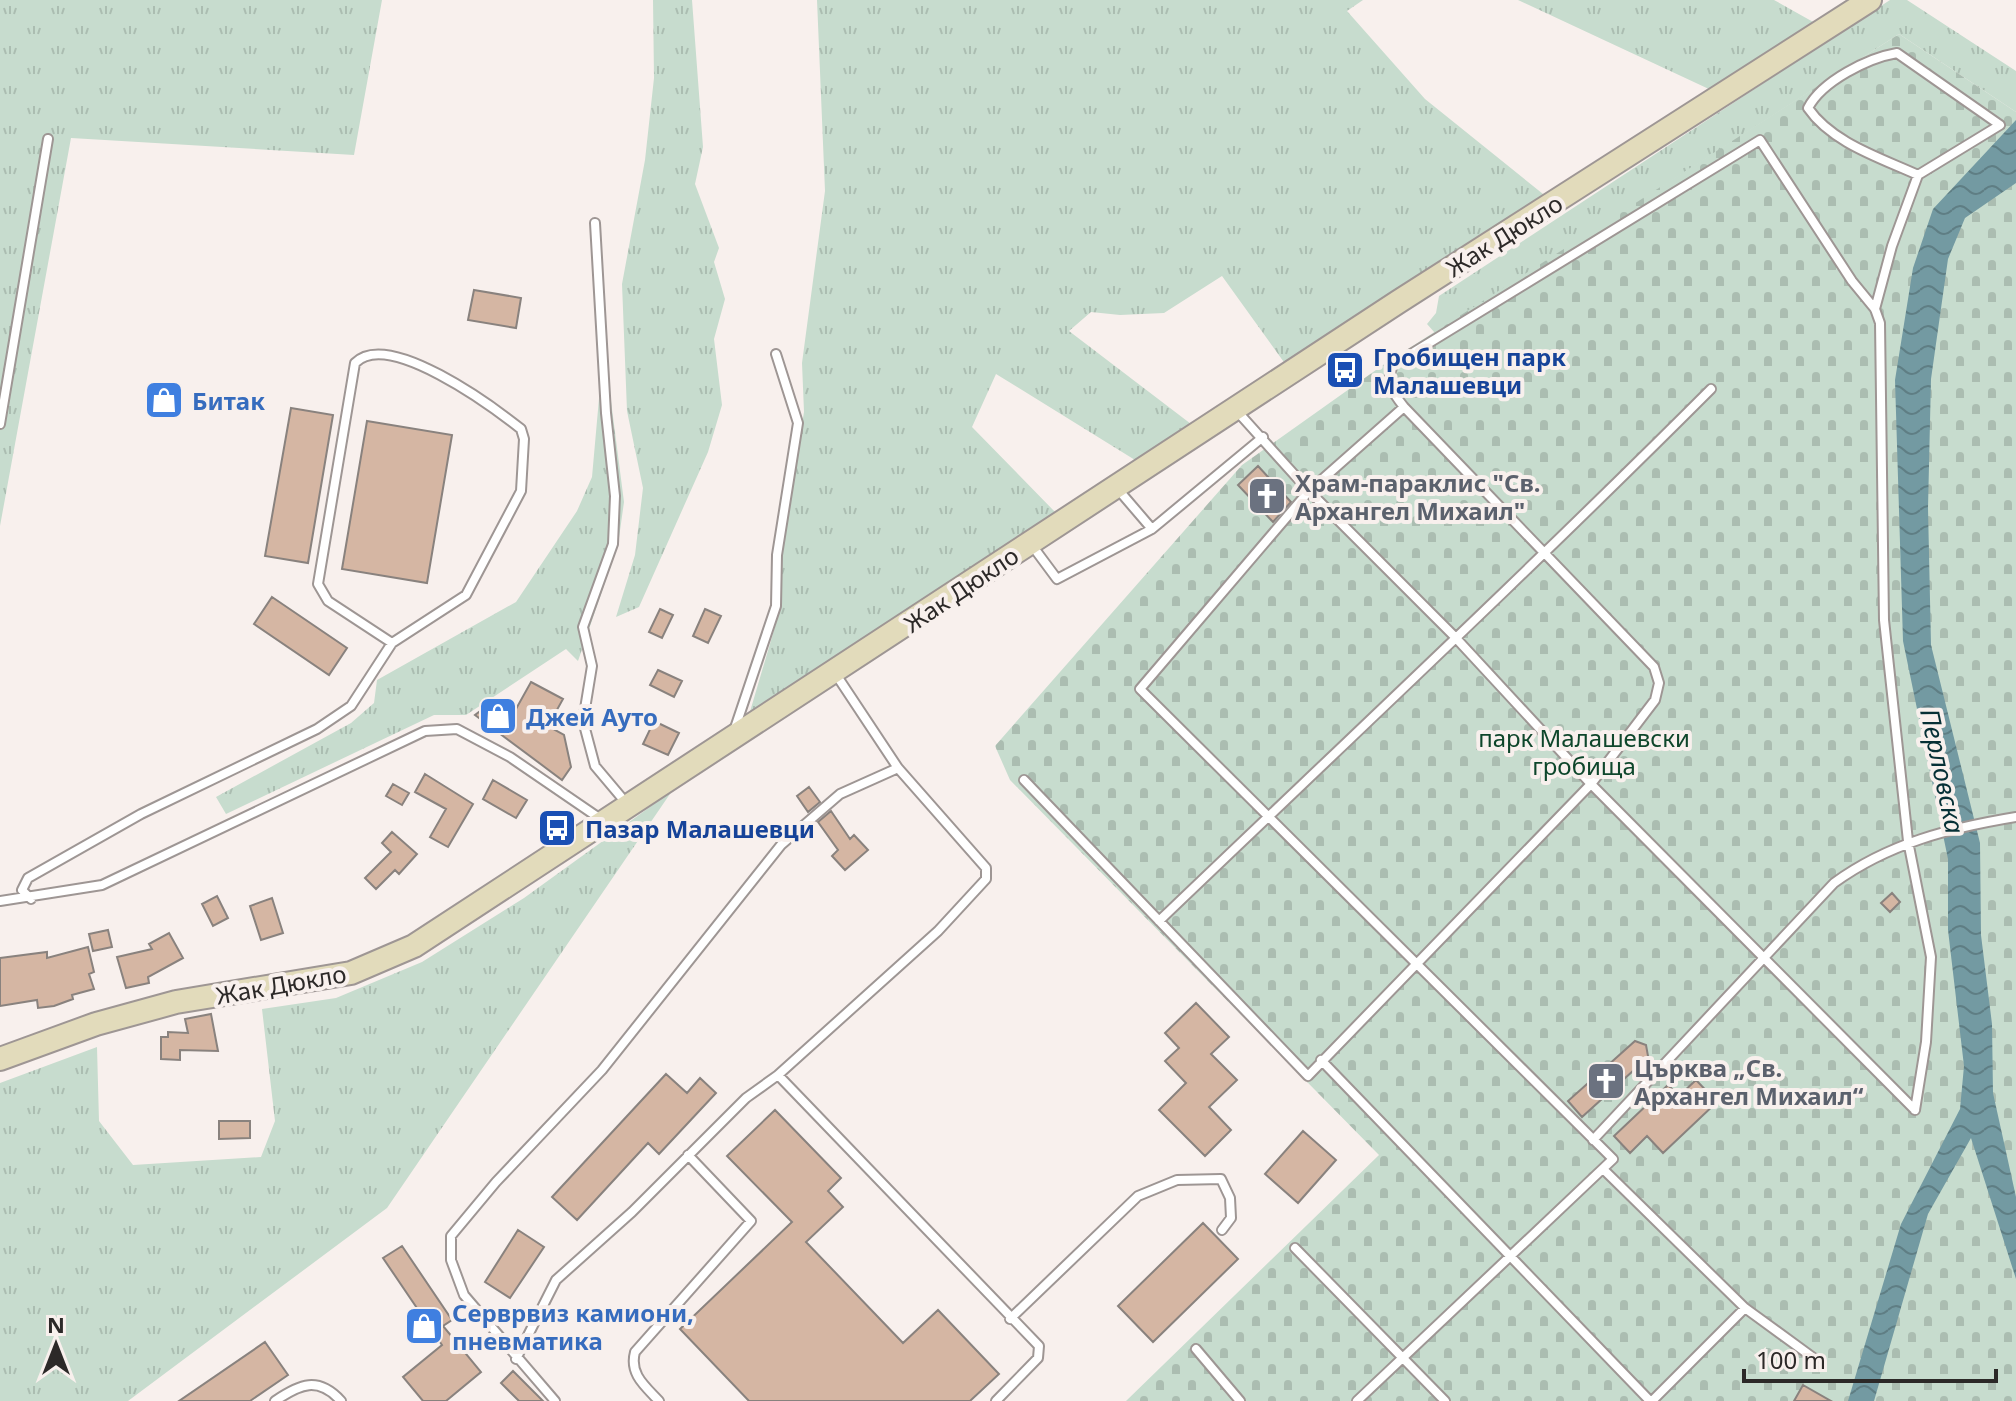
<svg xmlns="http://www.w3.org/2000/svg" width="2016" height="1401" viewBox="0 0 2016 1401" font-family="'Noto Sans',sans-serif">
<defs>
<pattern id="grass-tufts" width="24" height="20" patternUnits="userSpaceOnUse" patternTransform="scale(2)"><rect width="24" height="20" fill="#c7dcce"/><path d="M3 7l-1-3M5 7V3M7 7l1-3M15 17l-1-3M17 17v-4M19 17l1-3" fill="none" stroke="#abbdb1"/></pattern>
<pattern id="cemetery-stones" width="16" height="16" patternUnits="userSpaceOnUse" patternTransform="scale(2)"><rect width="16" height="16" fill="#c7dcce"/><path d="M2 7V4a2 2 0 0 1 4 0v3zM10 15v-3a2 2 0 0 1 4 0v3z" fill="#abbdb1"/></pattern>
<pattern id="water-waves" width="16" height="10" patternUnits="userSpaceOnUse" patternTransform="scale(2)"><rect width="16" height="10" fill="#739aa2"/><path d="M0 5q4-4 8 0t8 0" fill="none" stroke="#5f7e84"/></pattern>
</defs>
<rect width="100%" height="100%" fill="#f8f0ed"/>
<!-- grass -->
<path fill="url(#grass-tufts)" d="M0,0H382L354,155L71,138L0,526Z
M653,0H692L703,147L695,184L719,248L714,262L725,299L714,339L722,405L708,452L639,607L616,617L635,555L643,488L627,411L622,284L645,160L654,78Z
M817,0H1363L1347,11L1425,99L1548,198L1286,365L1222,276L1164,313L1120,315L1091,312L1069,331L1191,424L1135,460L996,374L972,427L1056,513L749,715L782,603L781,553L804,412L802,363L825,191Z
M1518,0H1774L1815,23L1711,90Z
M1890,0H1907L2016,71V112L1899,34L1435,333L1427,324L1436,313L1439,296Z
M601,376L608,378L624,502L618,545L578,661L566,649L466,715H434L226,814L216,797L351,723L374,703L377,680L516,602L577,511L592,477Z
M672,791L387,1208L128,1401H0V1083L97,1047L99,1121L133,1165L261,1157L275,1121L262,1009L336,998L422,962L524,898Z"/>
<!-- cemetery -->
<path fill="url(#cemetery-stones)" d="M1899,34L2016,112V1401H1126L1379,1155L1010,780L995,746L1242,465L1383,365Z"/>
<!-- water -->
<path fill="url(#water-waves)" d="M2016,120V183L1965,218L1948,259L1931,379L1928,508L1931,645L1980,843L1981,935L1992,1024L1993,1093L2016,1197V1279L1971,1138L1928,1214L1874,1401H1848L1901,1224L1960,1109L1964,1066L1948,930V859L1903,641L1895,380L1913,268L1933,209Z"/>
<!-- building -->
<path fill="#d5b6a3" stroke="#89827e" stroke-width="2" d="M474,290L521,298L516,328L468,320Z
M291,408L333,415L308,563L265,556Z
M367,421L452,435L427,583L342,569Z
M1258,466L1291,502L1273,522L1238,485Z
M272,597L347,648L329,675L254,624Z
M660,609L673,615L662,638L649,632Z
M705,609L721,616L708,643L693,636Z
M658,670L682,681L674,697L650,685Z
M531,682L563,699L548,726L564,735L571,767L562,780L475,715L496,699L516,709Z
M654,721L679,733L668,755L643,744Z
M425,774L473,804L448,847L430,837L446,809L415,792Z
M493,780L527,800L516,818L483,799Z
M393,784L409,793L402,805L386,796Z
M809,787L820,802L808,812L797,796Z
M831,811L850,839L854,835L868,850L845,870L832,856L838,850L818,822Z
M392,832L417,854L399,874L395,870L376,889L365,878L391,852L382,843Z
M1892,893L1900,902L1890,912L1881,903Z
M217,896L228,918L213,926L202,904Z
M272,898L283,933L261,940L250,906Z
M108,930L112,947L93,951L89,934Z
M169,933L183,958L148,977L149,983L126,988L117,957L152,949L149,944Z
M88,947L94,972L89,974L94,989L72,995L73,999L54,1006L38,1008L37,1000L0,1006V958L47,952V958Z
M1196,1003L1229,1037L1211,1054L1237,1080L1209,1107L1231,1130L1205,1156L1159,1110L1186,1083L1165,1061L1179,1048L1165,1033Z
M211,1014L218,1051L180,1050V1060L161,1059V1037H168V1032L188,1033L185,1019Z
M1635,1041L1646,1045L1648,1056L1645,1060L1582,1117L1568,1101Z
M666,1074L687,1093L700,1078L716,1093L659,1154L648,1143L577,1220L552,1197Z
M1696,1080L1717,1102L1663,1153L1647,1136L1630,1153L1614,1136L1668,1085L1679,1096Z
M775,1110L841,1178L828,1191L843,1207L806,1242L903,1343L938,1310L999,1374L970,1401H749L680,1329L792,1222L727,1156Z
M219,1121H250V1138L219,1139Z
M1303,1131L1336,1160L1298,1203L1265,1174Z
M1203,1223L1238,1259L1153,1342L1118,1306Z
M518,1230L544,1247L510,1298L485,1282Z
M402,1246L452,1320L443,1326L481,1372L446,1401H423L403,1377L442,1345L383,1258Z
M265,1342L288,1375L250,1401H179Z
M513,1371L543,1401H519L501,1383Z
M1803,1385L1831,1401H1794Z"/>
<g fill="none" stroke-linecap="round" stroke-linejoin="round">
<!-- lane casing -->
<g stroke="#9e9694" stroke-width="12">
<path id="lane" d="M595,223L606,413L615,496L613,544L583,627L592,666L583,721L595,766L627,804
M1875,309L1892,246L1918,175L2000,125L1897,53C1868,58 1822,81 1808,108C1832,143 1881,158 1918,175
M1236,410L1309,491L1454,636L1591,784L1915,1110
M0,424L48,139
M1116,487L1152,529
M1031,544L1057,579L1152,529L1263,437
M735,728L776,606L777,555L798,423L776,354
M1024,780L1308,1076L1591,784L1655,700L1659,683L1654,667L1404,407C1392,392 1385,383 1393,365L1760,140L1852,281L1875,309L1880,323L1884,620L1908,841L1931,957L1926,1042L1915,1110
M31,899L22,890L28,878L141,814L317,729L351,706L392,643L466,595L521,491L524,439L521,429C492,406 388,329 355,363L318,584L328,601L392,643
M0,901L102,885L425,731L457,729L510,757L602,820
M1159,921C1344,744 1530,570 1711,389
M1321,1060L1650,1401
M778,1075L1039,1346L1038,1358L996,1401
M1593,1140L1834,883C1889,843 1950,828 2016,817
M1603,1169L1745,1308L1815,1359
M1295,1248L1445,1401
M1010,1319L1138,1196L1177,1180L1221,1179L1230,1198L1231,1218L1222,1230
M1196,1349L1240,1401
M516,1359L556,1280L632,1212L746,1098L778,1075L938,931L986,879V868L898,768L835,673
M275,1401C300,1384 318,1376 341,1401
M555,1401L464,1295L451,1260V1236L496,1182L602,1070L781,845L840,794L898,768
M659,1401C645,1386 629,1374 635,1352L751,1221L688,1155
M1357,1401L1613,1159L1140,689L1309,491L1404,407
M1652,1401L1745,1308"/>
</g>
<!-- secondary casing -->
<g stroke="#9e9694" stroke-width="26">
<path id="secondary" d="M0,1059L96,1024L176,1002L351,973L414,946L1398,302L1870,0"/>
</g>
<!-- lane -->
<use href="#lane" stroke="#fff" stroke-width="8"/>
<!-- secondary -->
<use href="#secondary" stroke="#e2dbbb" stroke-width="22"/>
</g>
<!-- icons -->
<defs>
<g id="bus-square" transform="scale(2)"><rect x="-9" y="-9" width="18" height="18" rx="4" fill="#1a4fb4" stroke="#f8f0ed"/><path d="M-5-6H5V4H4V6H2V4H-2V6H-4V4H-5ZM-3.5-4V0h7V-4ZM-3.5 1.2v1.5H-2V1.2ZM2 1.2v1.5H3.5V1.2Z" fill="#fff"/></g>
<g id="shop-square" transform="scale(2)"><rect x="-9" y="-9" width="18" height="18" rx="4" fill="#3f7fe0" stroke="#f8f0ed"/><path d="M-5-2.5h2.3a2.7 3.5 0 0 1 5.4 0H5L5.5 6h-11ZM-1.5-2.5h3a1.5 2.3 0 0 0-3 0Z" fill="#fff"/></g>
<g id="church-square" transform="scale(2)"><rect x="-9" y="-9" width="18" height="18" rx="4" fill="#6b7280" stroke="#f8f0ed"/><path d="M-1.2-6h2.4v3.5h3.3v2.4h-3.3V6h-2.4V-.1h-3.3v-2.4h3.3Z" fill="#fff"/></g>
</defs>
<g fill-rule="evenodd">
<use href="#bus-square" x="1345" y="370"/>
<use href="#shop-square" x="164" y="400"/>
<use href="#church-square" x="1267" y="496"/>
<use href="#shop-square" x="498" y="716"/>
<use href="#bus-square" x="557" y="828"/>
<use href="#church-square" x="1606" y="1081"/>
<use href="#shop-square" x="424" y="1326"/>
</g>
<g text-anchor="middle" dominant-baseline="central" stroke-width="8" stroke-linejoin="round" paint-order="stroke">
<!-- street labels -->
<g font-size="24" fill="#2c2928" stroke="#f8f0ed">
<text transform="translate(1504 235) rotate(-32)">Жак Дюкло</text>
<text transform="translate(961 589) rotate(-34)">Жак Дюкло</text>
<text transform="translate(281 984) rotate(-10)">Жак Дюкло</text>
</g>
<!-- transit labels -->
<g font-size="24" font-weight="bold" fill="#164399" stroke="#f8f0ed" text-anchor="start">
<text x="1373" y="356">Гробищен парк<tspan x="1373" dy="28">Малашевци</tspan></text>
<text x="585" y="828">Пазар Малашевци</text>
</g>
<!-- shop labels -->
<g font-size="24" font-weight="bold" fill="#366cbe" stroke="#f8f0ed" text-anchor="start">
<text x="192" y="400">Битак</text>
<text x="526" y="716">Джей Ауто</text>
<text x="452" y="1312">Серврвиз камиони,<tspan x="452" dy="28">пневматика</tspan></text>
</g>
<!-- worship labels -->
<g font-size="24" font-weight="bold" fill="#5b616d" stroke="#f8f0ed" text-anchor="start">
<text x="1295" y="482">Храм-параклис "Св.<tspan x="1295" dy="28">Архангел Михаил"</tspan></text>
<text x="1634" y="1067">Църква „Св.<tspan x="1634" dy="28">Архангел Михаил“</tspan></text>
</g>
<!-- park labels -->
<g font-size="24" fill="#0e462b" stroke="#f8f0ed">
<text x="1584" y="737">парк Малашевски<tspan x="1584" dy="28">гробища</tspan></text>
</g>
<!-- water labels -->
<g font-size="26" font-style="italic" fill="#063036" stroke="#f8f0ed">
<text transform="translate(1943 771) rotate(78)">Перловска</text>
</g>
</g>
<!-- north arrow -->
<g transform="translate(56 1345)" stroke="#f8f0ed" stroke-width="6" paint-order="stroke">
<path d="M0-6L14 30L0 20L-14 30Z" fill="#2c2928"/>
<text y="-12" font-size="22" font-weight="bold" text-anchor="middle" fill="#2c2928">N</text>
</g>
<!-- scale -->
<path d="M1744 1369v12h252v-12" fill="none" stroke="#2c2928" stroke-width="4"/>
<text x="1756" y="1369" font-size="24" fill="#2c2928" stroke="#f8f0ed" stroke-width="6" paint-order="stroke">100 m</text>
</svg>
